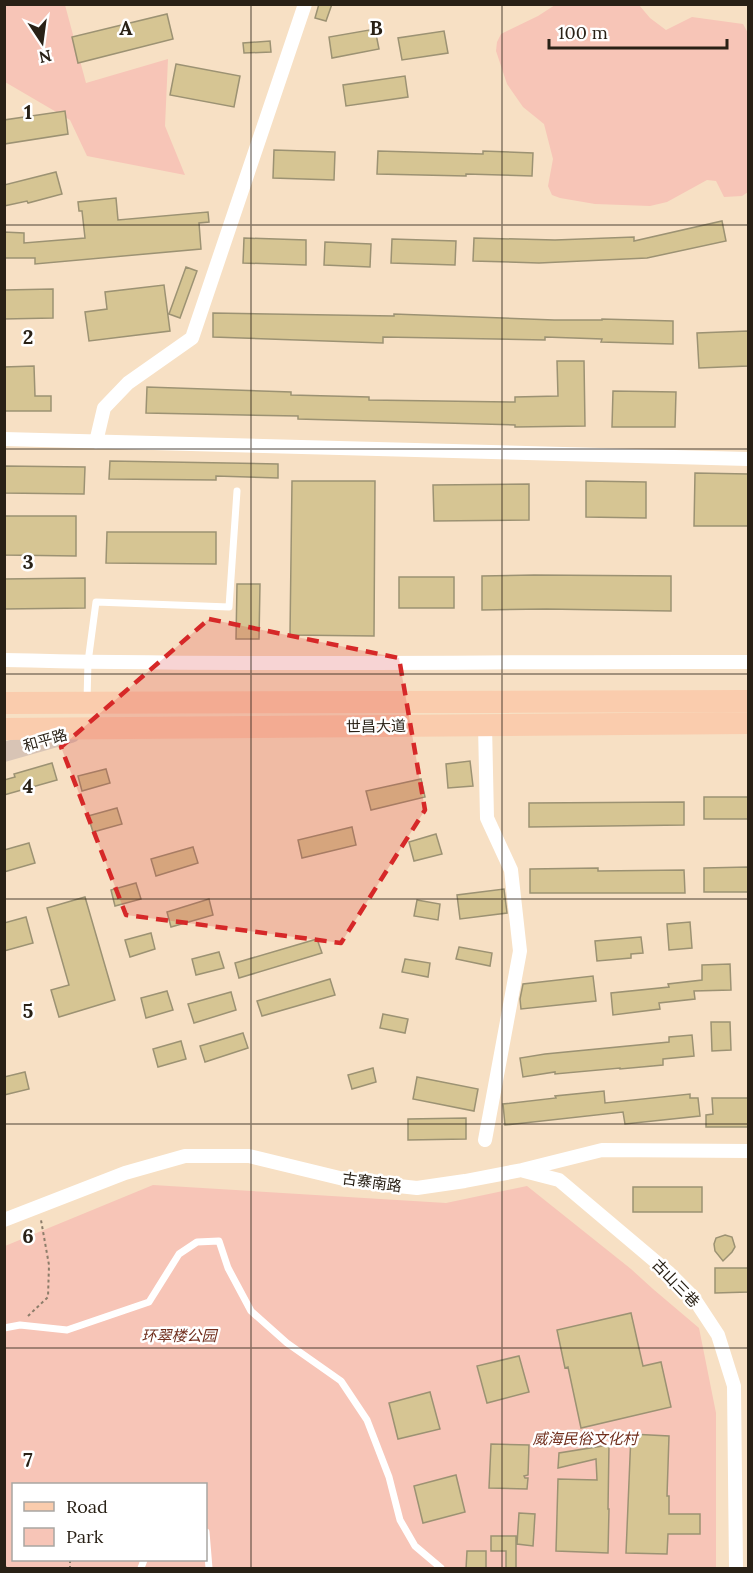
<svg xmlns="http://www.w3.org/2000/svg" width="753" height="1573" viewBox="0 0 753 1573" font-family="Lora,'Noto Sans SC',serif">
<rect width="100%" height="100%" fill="#f7e0c4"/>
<!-- green -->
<path fill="#f7c5b7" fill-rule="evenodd" d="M5,5H65L86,83L168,59L165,126L185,175L87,156L70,120L5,82Z
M555,5H639L650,18L666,30L692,17L743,24L748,33V192L742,196L724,197L716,181L707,180L667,202L650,206L595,204L560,198L552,195L548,186L553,159L544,124L523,107L507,84L496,51L497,42L501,34L538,16Z
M153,1185L446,1203L527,1186L631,1269L653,1289L699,1328L716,1413V1568H5V1246ZM14,1484H206V1560H14Z"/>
<!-- building -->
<path fill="#d6c593" stroke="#9c9273" stroke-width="1.5" d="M319,4H332L326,21L315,18Z
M167,14L173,39L78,63L72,37Z
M375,29L379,49L332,58L329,37Z
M444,31L448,53L402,60L398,38Z
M270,41L271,52L244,53L243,43Z
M176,64L240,76L234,107L170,95Z
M405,76L408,97L346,106L343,85Z
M65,111L68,134L4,144V120Z
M274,150L335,152L334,180L273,178Z
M378,151L483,154V151L533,153L532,176L466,174V176L377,174Z
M56,172L62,194L28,203L27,201L4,206V185Z
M116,198L118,220L208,212L209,222L199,223L201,249L35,264V258H4V232L24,233V243L85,238L82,211H79L78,202Z
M722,221L726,241L647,258L539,263L473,261L474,238L555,240L634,237V241Z
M244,238L306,240V265L243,263Z
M392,239L456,241L455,265L391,263Z
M325,242L371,244L370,267L324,265Z
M186,267L197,271L180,318L169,314Z
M164,285L170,331L89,341L85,312L107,309L105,292Z
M53,289V318L4,319V290Z
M213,313L394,316V314L554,320H602V319L673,321V344L601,342L602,339L545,337V340L383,337V343L213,337Z
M748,331V366L699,368L697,333Z
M557,361H584L585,426L515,427V425L298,419V416L146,413L147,387L291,392V395L369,397V400L515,402V397L558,396Z
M34,366L35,396H51V411H4V367Z
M613,391L676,392L675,427H612Z
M110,461L278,464V478L216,476V480L109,479Z
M4,466L85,467L84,494L4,493Z
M695,473L748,474V526H694Z
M292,481H375L374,636L290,635Z
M586,481L646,482V518L586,517Z
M529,484V520L434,521L433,485Z
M4,516H76V556L4,555Z
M107,532H216V564L106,563Z
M534,575L671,576V611L546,609L482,610V576Z
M399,577H454V608H399Z
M85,578V608L4,609V579Z
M237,584H260L259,639H236Z
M470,761L473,786L448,788L446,764Z
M52,763L57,780L4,795V780L15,777L14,774Z
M106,769L110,783L82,791L78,776Z
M421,779L425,797L371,810L366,791Z
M704,797H748V819H704Z
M684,802V825L529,827V803Z
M117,808L122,824L93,832L88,816Z
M352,827L356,845L302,858L298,840Z
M436,834L442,854L414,861L409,842Z
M29,843L35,863L4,872V850Z
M193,847L198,863L156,876L151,859Z
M748,867V892H704V868Z
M598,868V871L684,870L685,893H530V869Z
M136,883L141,899L115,906L111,890Z
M504,889L507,913L460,919L457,895Z
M85,897L115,1000L59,1017L51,990L69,985L47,908Z
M209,899L213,915L171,927L167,912Z
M417,900L440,904L438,920L414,916Z
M26,917L33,943L4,951V923Z
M690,922L692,948L669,950L667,924Z
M151,933L155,949L130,957L125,940Z
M641,937L643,953L631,954V958L597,961L595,941Z
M317,939L322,953L239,978L235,963Z
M459,947L492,953L490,966L456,959Z
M219,952L224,968L196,975L192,959Z
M405,959L430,963L428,977L402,972Z
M730,964L731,990L694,991L695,999L659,1003L660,1009L613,1015L611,993L669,987L668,984L702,980V965Z
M593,976L596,1001L521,1009L520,999L523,984Z
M330,979L335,995L262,1016L257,1001Z
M167,991L173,1010L146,1018L141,998Z
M231,992L236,1010L194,1023L188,1004Z
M383,1014L408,1019L405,1033L380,1028Z
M711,1022H730L731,1050L712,1051Z
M243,1033L248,1048L205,1062L200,1046Z
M692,1035L694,1056L663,1059V1065L620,1069V1068L555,1074V1072L523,1077L520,1058L545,1054L669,1042V1037Z
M181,1041L186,1059L158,1067L153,1049Z
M373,1068L376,1082L352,1089L348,1075Z
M25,1072L29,1089L4,1095V1077Z
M417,1077L478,1089L474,1111L413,1099Z
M604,1091L605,1103L690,1094V1098H698L700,1116L625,1124L623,1112L505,1125L503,1104L556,1098L555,1096Z
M712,1098H748V1127H706V1115L713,1114Z
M466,1118V1139L408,1140V1119Z
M633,1187H702V1212H633Z
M725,1235L732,1237L735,1247L732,1252L723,1261L715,1251L714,1244L716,1238Z
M715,1268H748V1292L715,1293Z
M631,1313L643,1366L661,1362L671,1407L581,1428L568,1367L565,1368L557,1330Z
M519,1356L529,1392L487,1403L477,1366Z
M430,1392L440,1429L398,1439L389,1403Z
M631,1434L669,1436L667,1496H669V1514H700V1534H668L667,1554L626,1553Z
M491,1444L529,1445L528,1475L524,1476L525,1478H528L527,1489L489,1488Z
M609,1445L608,1509H609L608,1553L556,1551L558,1479L597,1480L596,1459L558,1468L559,1453Z
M456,1475L465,1512L423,1523L414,1486Z
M519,1513L535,1514L533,1546L517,1544Z
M491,1536H516V1569H506V1551H491Z
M467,1551H486V1569H466Z"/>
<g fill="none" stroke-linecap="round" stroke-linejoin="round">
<!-- path -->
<path stroke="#8c7d6a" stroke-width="2" stroke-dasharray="3 3" stroke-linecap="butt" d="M28,1316L48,1297L49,1265L41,1220
M70,1560V1568
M4,1566L7,1568"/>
<!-- lane -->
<path stroke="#fff" stroke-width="7" d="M87,700L88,662L96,602L229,607L237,491
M4,1328L20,1325L67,1330L149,1302L179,1254L197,1242L219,1241L228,1268L251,1311L287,1343L341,1381L367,1420L389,1477L400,1520L415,1546L441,1568
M206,1532L209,1568
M141,1568L144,1560"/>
<!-- street -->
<path stroke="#fff" stroke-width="14" d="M4,439L748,459
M96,442L104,408L128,383L192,338L305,4
M4,660C252,666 501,661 748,662
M485,1140L520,951L511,870L487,818L485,725
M524,1171L559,1180L668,1272L693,1297L718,1335L734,1386L736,1568
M4,1220L125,1173L185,1156H249L352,1181L417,1188L465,1181L522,1170L602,1150L748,1151"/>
<!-- secondary -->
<path stroke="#d8c4b5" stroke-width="20" d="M4,752L71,733"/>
<!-- primary -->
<path stroke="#faccad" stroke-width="22" d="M4,703L748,701
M4,729L748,723"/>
</g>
<!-- marked area -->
<path fill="#d62828" fill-opacity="0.2" stroke="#d62828" stroke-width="4.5" stroke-dasharray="12 8" stroke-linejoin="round" d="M209,619L399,658L425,810L341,943L126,915L61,747Z"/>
<!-- grid -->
<path fill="none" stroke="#292116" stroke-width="1.5" stroke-opacity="0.55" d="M251,4V1568M502,4V1568M4,225H748M4,449H748M4,674H748M4,899H748M4,1124H748M4,1348H748"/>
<g text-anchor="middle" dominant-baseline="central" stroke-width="5" stroke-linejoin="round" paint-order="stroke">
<!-- street labels -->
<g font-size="15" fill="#292116" stroke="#fff">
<text transform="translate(376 726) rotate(-1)">世昌大道</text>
<text transform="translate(45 740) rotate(-16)">和平路</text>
<text transform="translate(372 1182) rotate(8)">古寨南路</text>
<text transform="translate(676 1283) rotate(46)">古山三巷</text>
</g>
<!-- park labels -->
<g font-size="15" font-style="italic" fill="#702e1d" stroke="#fff">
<text x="179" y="1335">环翠楼公园</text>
<text x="585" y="1438">威海民俗文化村</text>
</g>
</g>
<g font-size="20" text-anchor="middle" font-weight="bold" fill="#292116" stroke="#fff" stroke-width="5" stroke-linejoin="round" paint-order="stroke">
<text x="126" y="35">A</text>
<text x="376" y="35">B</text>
<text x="28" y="119">1</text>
<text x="28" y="344">2</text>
<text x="28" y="569">3</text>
<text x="28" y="793">4</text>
<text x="28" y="1018">5</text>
<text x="28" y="1243">6</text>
<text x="28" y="1467">7</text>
</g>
<!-- border -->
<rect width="753" height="1573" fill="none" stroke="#292116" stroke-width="12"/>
<!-- legend -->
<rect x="12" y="1483" width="195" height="78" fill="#ffffff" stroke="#a9a6a2" stroke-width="1.5"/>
<rect x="24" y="1502" width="30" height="9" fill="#faccad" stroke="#a9a6a2" stroke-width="1.5"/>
<text x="66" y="1513" font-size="18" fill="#292116">Road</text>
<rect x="24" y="1528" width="30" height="18" fill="#f7c5b7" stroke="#a9a6a2" stroke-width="1.5"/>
<text x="66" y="1543" font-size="18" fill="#292116">Park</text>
<!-- north arrow -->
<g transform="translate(42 42) rotate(167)" stroke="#ffffff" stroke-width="4.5" paint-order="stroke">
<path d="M0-4.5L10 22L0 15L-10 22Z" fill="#292116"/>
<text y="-9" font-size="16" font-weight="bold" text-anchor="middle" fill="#292116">N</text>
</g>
<!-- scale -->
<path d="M549 39v9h178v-9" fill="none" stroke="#292116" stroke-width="3"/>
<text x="558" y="39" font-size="18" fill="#292116" stroke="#ffffff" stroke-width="4.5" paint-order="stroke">100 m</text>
</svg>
